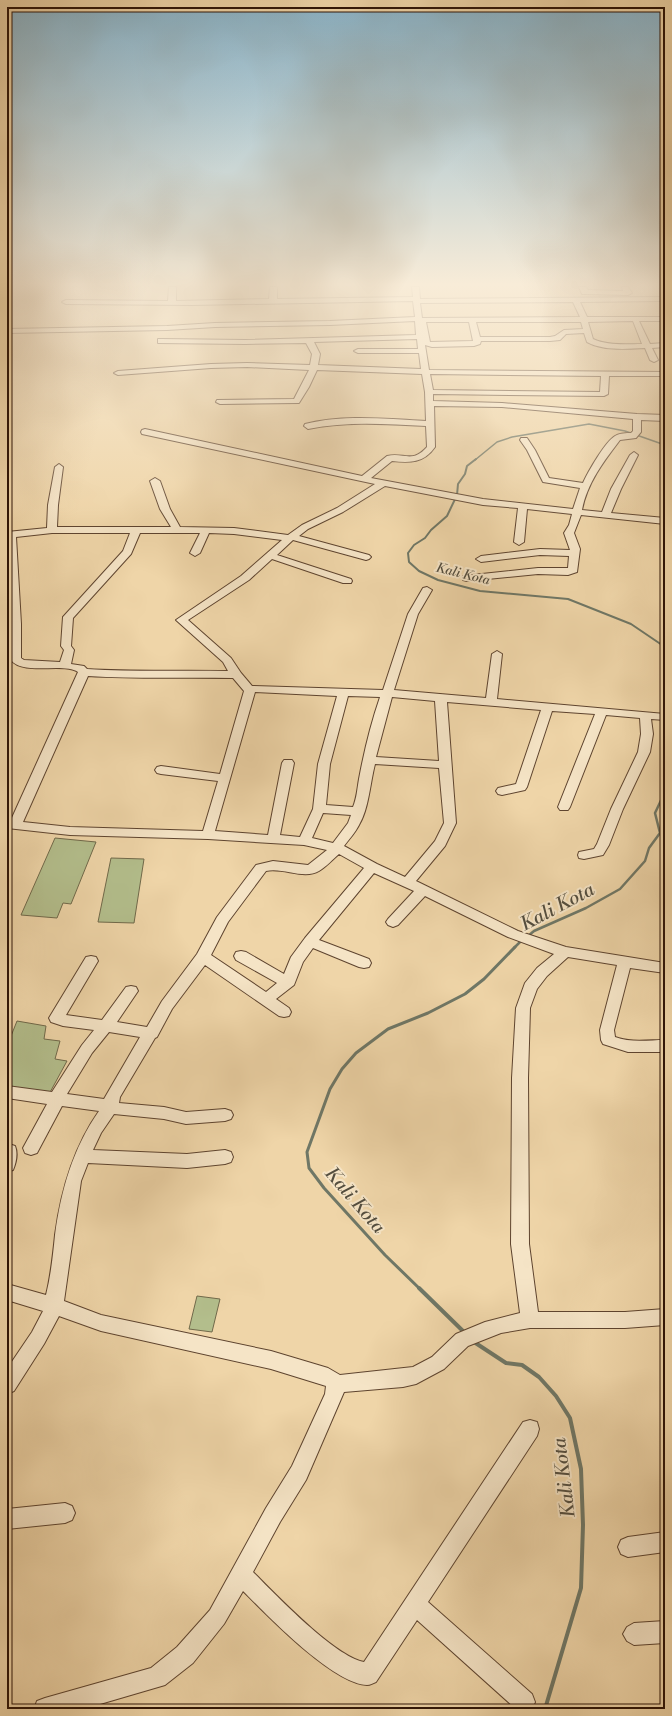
<svg xmlns="http://www.w3.org/2000/svg" width="672" height="1716" viewBox="0 0 672 1716" font-family="'Libre Bodoni',serif">
<rect width="100%" height="100%" fill="#efd5a8"/>
<filter id="stains"><feTurbulence type="fractalNoise" baseFrequency=".005" numOctaves="4"/><feColorMatrix values="0 0 0 0 .2 0 0 0 0 .09 0 0 0 0 .02 0 0 0 .5 -.17"/></filter>
<radialGradient id="worn" r=".72"><stop offset=".6" stop-color="#630" stop-opacity="0"/><stop offset="1" stop-color="#630" stop-opacity=".3"/></radialGradient>
<!-- green -->
<path fill="#b3be8c" stroke="#70694a" d="M55,838L96,842L71,904L63,903L57,918L21,915Z
M111,858L144,859L134,923L98,922Z
M17,1021L46,1026L44,1039L60,1041L55,1059L67,1061L48,1096L7,1092V1046Z
M197,1296L220,1299L212,1332L189,1329Z"/>
<g fill="none" stroke-linecap="round" stroke-linejoin="round">
<!-- stream-far4 -->
<path stroke="#6f7766" stroke-width="1.5" d="M475,460L497,442L512,437L589,424L625,431L665,445"/>
<!-- stream-far3 -->
<path stroke="#6f7766" stroke-width="2" d="M476,459L467,466L465,474L458,484L457,495L447,516L431,530L425,538L414,545L408,553L409,562L419,571L438,580L480,591L568,599L631,624L665,647"/>
<!-- stream-far2 -->
<path stroke="#6f7766" stroke-width="2.5" d="M528,936L534,931L586,908L620,889L645,861L649,848L660,833L655,813L665,792
M514,948L522,940"/>
<!-- stream-far1 -->
<path stroke="#6f7766" stroke-width="3" d="M420,1289L385,1255L324,1188L309,1168L307,1152L330,1089L342,1069L356,1053L388,1029L428,1013L465,994L484,979L515,947"/>
<!-- stream -->
<path stroke="#6f7766" stroke-width="4" d="M419,1288L465,1333
M474,1342L506,1363L522,1365L539,1377L556,1396L570,1418L581,1469L583,1525L581,1588L545,1709"/>
<!-- minor casing -->
<g stroke="#5e442f" stroke-width="2">
<path id="minor" d="M169,287H176V301L269,299L270,287H277V299L413,297L412,287H419L420,299L665,297V301L580,302L587,317H665V321H639L650,344L665,343V347L652,348L658,360L654,362L650,360L645,348C626,349 604,351 587,342L584,333L566,334L560,340L550,341H481L480,344L474,346L432,347L425,345L429,370L665,372V376H609L608,394L604,396L433,394V401L502,403L637,414L665,415V421L641,420V432L636,438L620,440C604,461 587,483 582,510L602,512L611,489L630,455L634,452L638,455L621,489L611,513L665,518V524L581,515L574,533L580,549L577,572L568,575L538,574L467,581L463,580L462,578L463,576L538,568H568L569,556L540,555L481,562L476,559L481,556L540,549L570,550L564,533L569,525L572,514L527,509L524,542L519,545L514,542L518,508L483,505L385,486L343,512L308,529L299,536L369,555L371,557L369,559L366,560L293,540L277,555L351,579L352,581L351,583H343L272,559L249,580L188,620L231,658L241,673L252,686L383,690L408,614L423,588L427,587L432,590L418,614L394,690L486,698L492,654L497,651L502,654L497,699L665,714V720L651,719L653,734L650,752L623,809L609,845L603,855L584,859L579,858L578,855L579,852L594,849L597,844L611,809L638,752L641,734L640,718L606,715L570,807L568,810H560L558,807L595,714L552,711L527,787L525,790L502,795L498,794L496,791L498,788L516,784L541,710L447,702L456,823L445,846L416,881L518,931L566,947L665,963V973L630,968L614,1030L615,1037C630,1043 649,1040 665,1040V1052H628L603,1044L601,1040L600,1030L617,965L568,957L547,976L537,989L530,1008L528,1078L529,1244L538,1312H625L665,1309V1325L625,1328H530L501,1333L468,1346L444,1369L416,1384L403,1387L344,1392L306,1480L280,1522L253,1572C276,1595 334,1656 364,1662L523,1422L530,1420L537,1422L539,1429L537,1436L428,1602L532,1694L535,1702L532,1709H516L417,1620L376,1682C373,1683 370,1685 367,1685C333,1684 267,1615 243,1591L224,1624L193,1663L165,1685L83,1709H34L37,1701L45,1698L151,1668L177,1647L210,1610L266,1508L292,1466L325,1394L326,1386L271,1369L101,1331L59,1316L44,1344L14,1391L7,1394V1369L32,1332L43,1311L7,1300V1284L46,1295C51,1275 53,1255 55,1235C61,1190 73,1148 99,1111L62,1106L37,1153L31,1155L25,1153L23,1148L47,1104L7,1098V1086L52,1092L82,1045L94,1030L63,1026L51,1022L49,1018L86,957L91,956L96,957L98,961L66,1015L102,1020L126,987L131,986L136,987L138,991L117,1022L147,1027L162,1001L197,954L217,917L256,865L273,861L308,865L327,850L304,845L208,839L70,835L7,828V820H11L78,672C63,662 23,676 11,660L7,532L47,528L48,505L55,467L59,464L63,467L58,505L57,527H171L160,509L150,481L155,478L160,481L170,509L180,527L234,528L288,535L302,525L337,508L375,484L142,434L141,432L142,430L145,429L362,476L387,456C404,452 412,464 427,447L426,426C386,424 347,421 308,429L304,426L305,424C344,414 386,419 426,421L425,392L422,374L317,370L309,387L299,403L220,404L216,402L217,400L294,399L309,370L247,367L211,368L118,375L114,373L118,371L211,364L247,363L310,365L312,354L306,343L245,344L158,343V339H161L245,340L416,335L415,321L330,325L215,327L167,330L7,333V329L167,326L215,323L330,321L415,317L413,301L192,305L66,304L62,302L66,300L168,301ZM573,302L580,317L422,318L420,303ZM633,321L642,344C627,344 608,346 593,339L588,322ZM426,322H469L473,341L430,342ZM476,322H581L583,329L564,330L555,336L550,337H480ZM417,339L418,349H358L354,351L358,353H419L421,369L318,365L320,354L314,342ZM430,374L601,376L600,392L433,390ZM434,406L502,407L633,419V431L631,433C626,433 620,433 615,436C605,442 588,472 583,483L549,478L535,450L527,438H521L520,440L527,450L543,482L580,488L573,509L483,499L371,478L392,461C410,463 424,463 435,447ZM52,533H130L123,551L63,617L61,646L64,650L60,662L24,660L21,658V624L16,537ZM140,533H200L190,553L195,556L200,553L209,533L234,534L282,540L241,576L176,620L223,662L228,671C181,670 134,672 87,669L84,666L71,664L74,650L71,646L73,618L131,554ZM88,676C136,679 184,677 233,678L244,691L220,774L161,766L157,767L155,770L157,773L161,774L218,781L203,831L70,827L23,822ZM255,692L337,696L318,764L313,809L300,837L280,835L294,763L292,760H284L282,763L268,835L215,831ZM348,696L380,697C371,723 364,752 359,779C357,790 357,797 353,807L326,805L330,764ZM392,697L435,701L439,761L376,757ZM375,764L439,768L444,823L435,841L405,877L377,864L344,846C349,839 355,833 359,825C369,808 370,783 375,764ZM323,813L351,815L348,823L333,843L312,838ZM339,854L364,868L305,938L291,957L284,974L246,952L241,951L236,952L234,956L236,960L277,983L266,992L211,955L228,922L266,871C283,867 304,880 319,871C326,867 333,859 339,854ZM374,873L414,891L388,919L386,922L388,925L393,927L398,925L425,896L508,937L554,954L537,968L525,983L516,1008L512,1078L511,1244L520,1313L485,1322L456,1334L432,1357L413,1367L340,1375L328,1368L271,1351L101,1315L64,1301L81,1181L88,1163L187,1168L225,1164L231,1162L233,1157L231,1152L225,1150L187,1154L93,1150L101,1133L114,1114L164,1119L186,1124L225,1121L231,1119L233,1115L231,1111L225,1109L186,1112L164,1107L119,1103L120,1097L155,1038L157,1037L172,1009L205,965L279,1016L284,1017L289,1016L291,1012L289,1008L276,999L294,985L303,962L313,948L359,967L364,968L369,967L371,963L369,959L319,940ZM109,1032L140,1037L104,1099L67,1094L92,1053Z
M579,287H586L588,290L623,291L622,287H628L632,293L628,295L585,294H582Z
M9,1144L15,1146C18,1153 16,1163 13,1170L7,1172V1145Z
M65,1503L72,1506L75,1513L72,1520L65,1523L7,1529V1509Z
M665,1532V1552L628,1557L621,1554L618,1547L621,1540L628,1537Z
M665,1621V1643L634,1645L627,1641L623,1634L627,1627L634,1623Z"/>
</g>
<!-- minor -->
<use href="#minor" fill="#f5e4c6" fill-rule="evenodd"/>
</g>
<!-- sky -->
<linearGradient id="sky" x2="0" y2="1"><stop stop-color="#89b6ce"/><stop offset="0.54" stop-color="#f8ecd8"/><stop offset="1" stop-color="#f8ecd8" stop-opacity="0"/></linearGradient>
<rect width="672" height="527" fill="url(#sky)"/>
<g text-anchor="middle" dominant-baseline="central" stroke-width="4" stroke-linejoin="round" paint-order="stroke">
<!-- far-water labels -->
<g font-size="13" font-style="italic" fill="#544e3f" stroke="#f5e4c6">
<text transform="translate(463 574) rotate(14)">Kali Kota</text>
</g>
<!-- near-water labels -->
<g font-size="19" font-style="italic" fill="#544e3f" stroke="#f5e4c6">
<text transform="translate(557 907) rotate(-28)">Kali Kota</text>
<text transform="translate(355 1200) rotate(49)">Kali Kota</text>
<text transform="translate(564 1478) rotate(-97)">Kali Kota</text>
</g>
</g>
<!-- margin -->
<rect width="672" height="1716" fill="none" stroke="#efd5a8" stroke-width="24"/>
<rect x="8" y="8" width="656" height="1700" fill="none" stroke="#2e1407" stroke-width="2"/>
<rect x="12" y="12" width="648" height="1692" fill="none" stroke="#2e1407"/>
<rect width="100%" height="100%" filter="url(#stains)"/>
<rect width="100%" height="100%" fill="url(#worn)"/>
</svg>
